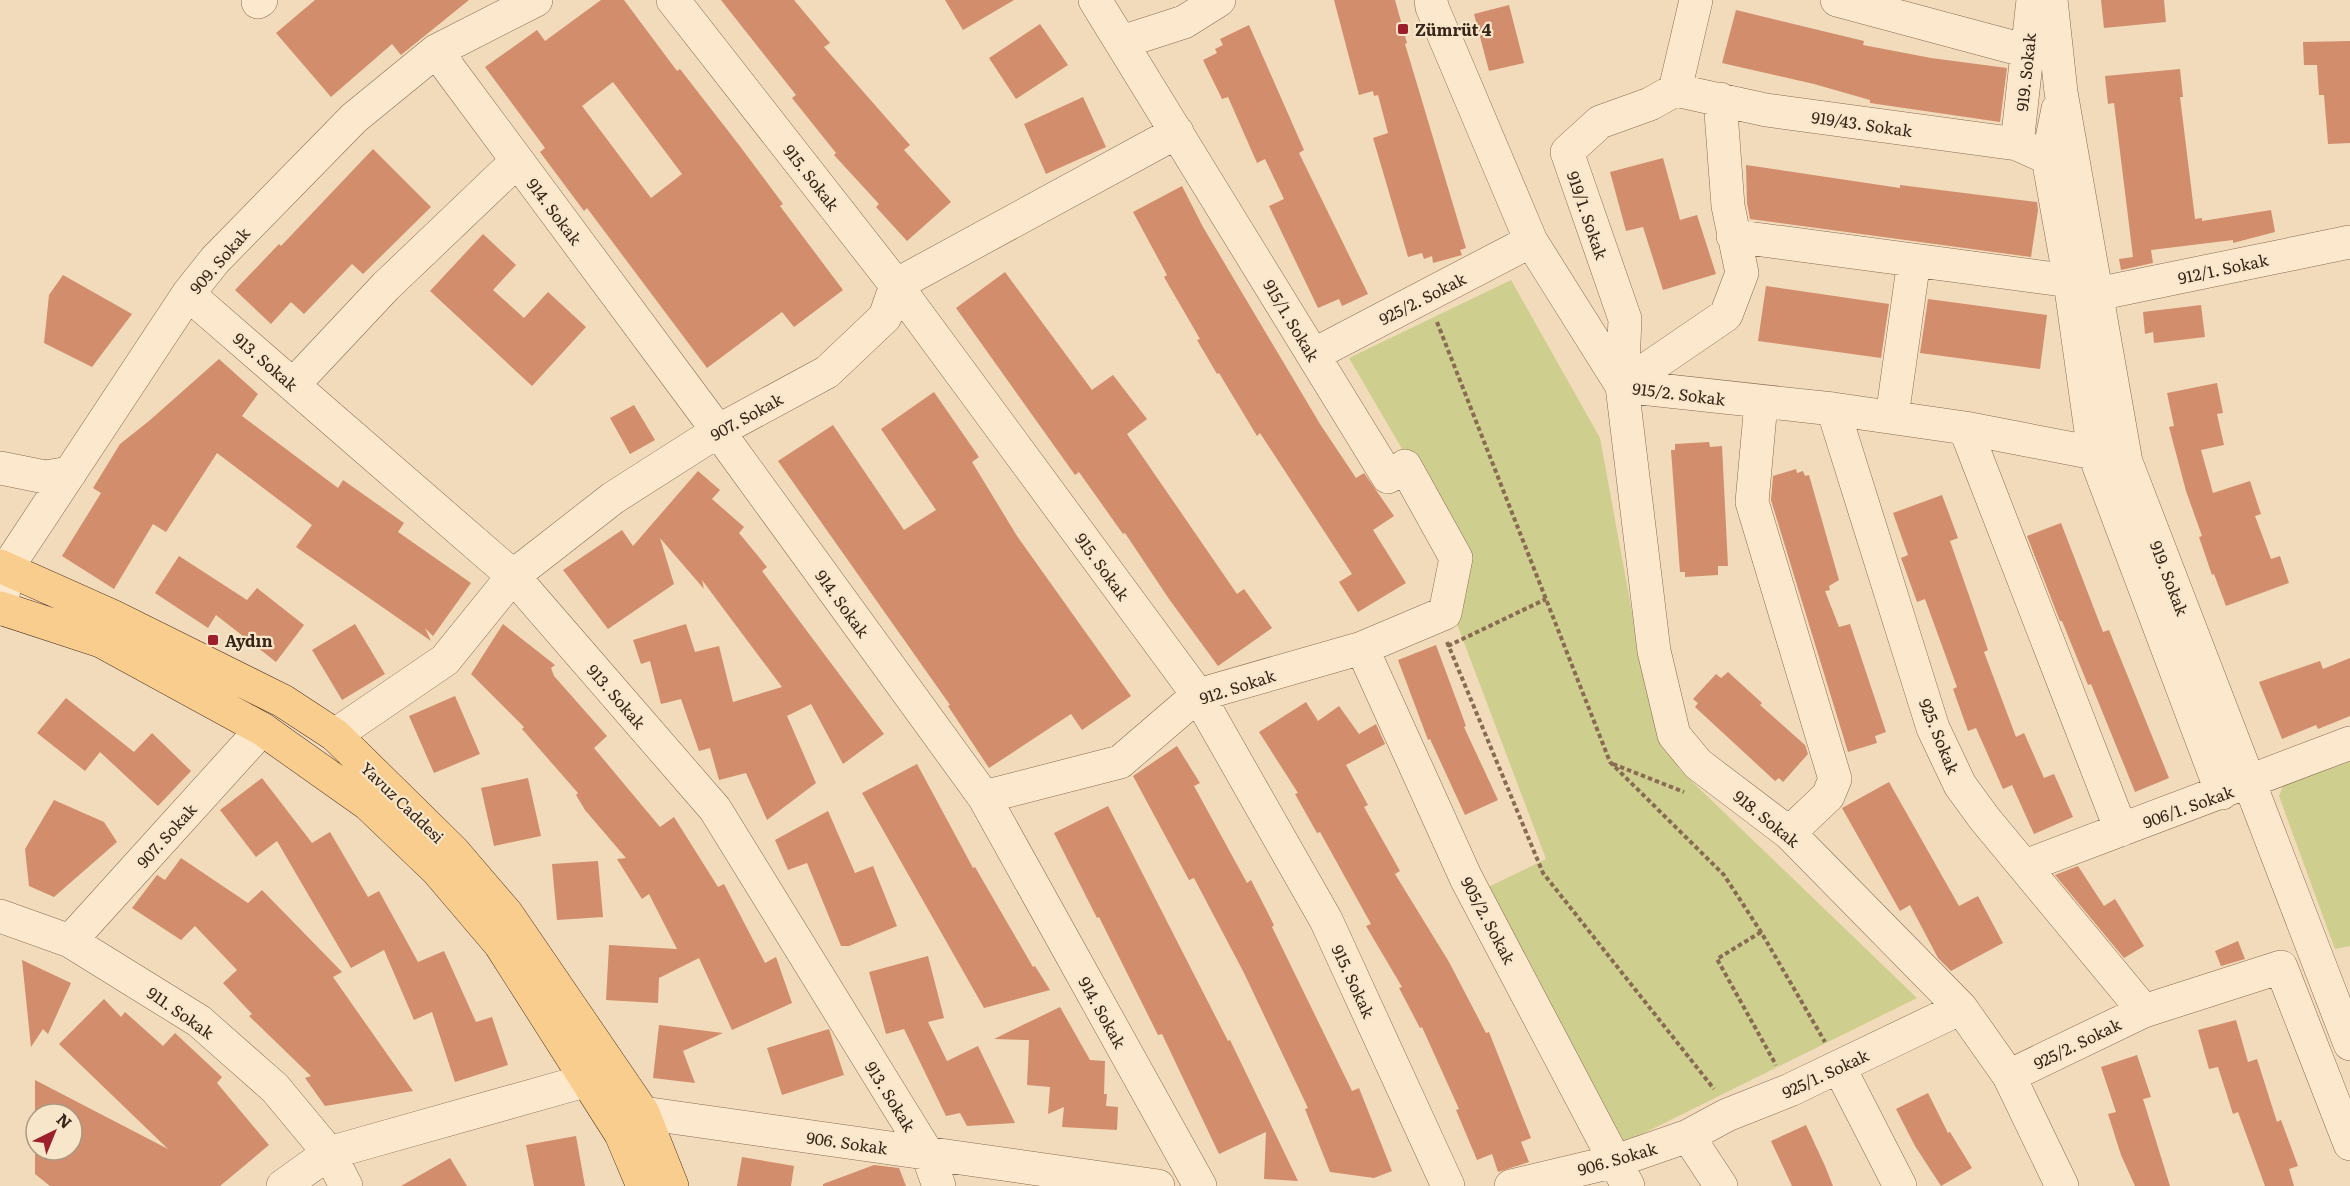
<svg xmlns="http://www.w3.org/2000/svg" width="2350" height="1186" viewBox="0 0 2350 1186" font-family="Literata,serif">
<rect width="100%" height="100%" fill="#f1dbba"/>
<!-- green -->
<path fill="#cecf8e" d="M1511,280L1600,438L1634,623L1657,724L1679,769L1917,998L1620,1145L1484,889L1546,859L1457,624L1464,555L1349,358Z
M2350,759V946L2335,949L2279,796L2285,781Z"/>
<!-- building -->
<path fill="#d28d6c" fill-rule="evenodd" d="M315,0H469L401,55L392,44L331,97L276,33Z
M601,0H624L677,71L680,69L739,145L783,204L780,206L843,290L794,327L782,312L707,368L587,208L584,211L540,152L545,148L485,67L537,30L545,41ZM613,82L682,174L651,198L582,106Z
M721,0H794L830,43L824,47L910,145L904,150L951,202L907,241L876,207L879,204L834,155L836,153L792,98L796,95Z
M945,0H1014L963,30Z
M1334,0H1395L1407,43L1405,44L1466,248L1460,250L1462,255L1433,263L1432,256L1424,259L1422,253L1408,257L1373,138L1388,133L1378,95L1374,96L1373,91L1359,95Z
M2101,0H2164L2166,22L2104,28Z
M1509,5L1524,63L1489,71L1474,14Z
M1736,10L1864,41L1863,45L1931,58L2007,68L2000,122L1870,103V100L1814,84L1722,63Z
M1040,24L1068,65L1016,99L989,58Z
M1249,25L1304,150L1299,153L1368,294L1342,306L1339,299L1318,308L1269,206L1284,199L1265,159L1257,163L1228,97L1222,99L1203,60L1217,53L1215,49L1223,45L1220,39Z
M2350,41V143L2328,144L2324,95H2319L2317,65H2304L2303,42Z
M2180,69L2183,97H2180L2195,219L2202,218V221L2271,210L2275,232L2233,243V240L2151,250L2153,263L2121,270L2119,259L2133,257L2114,103L2108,104L2105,76Z
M1083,97L1106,147L1046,174L1024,124Z
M373,149L431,207L363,274L352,264L304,314L291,302L271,324L235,290L279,244L281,246Z
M1663,158L1680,220L1697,215L1716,274L1663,290L1643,227L1626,231L1610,172Z
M1746,165L1900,188V185L2037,202L2038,210L2031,257L1750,219L1747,203Z
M1182,186L1203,227L1320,424L1356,478L1364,473L1394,516L1373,530L1406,583L1358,612L1339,582L1352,574L1260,433L1257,436L1219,373L1217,374L1197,340L1200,339L1164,277L1167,275L1133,212Z
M483,234L516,265L493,290L524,318L548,292L586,327L532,386L430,291Z
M1005,272L1092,390L1113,375L1147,419L1127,434L1237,594L1244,589L1272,628L1218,666L1169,599L1125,533L1123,534L1079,472L1075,475L956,308Z
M63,275L132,314L92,367L44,343L49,295Z
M1766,286L1889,304L1881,358L1758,341Z
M1928,299L2047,315L2040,369L1920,353Z
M2201,305L2205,337L2154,343L2153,332L2145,334L2143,312Z
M219,359L258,394L242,416L338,488L343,480L404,523L398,532L471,583L433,636L425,628L431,641L296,547L312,525L217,453L166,532L153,524L114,589L62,556L101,493L93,488L120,444L149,421Z
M2217,383L2223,413L2217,414L2224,445L2201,450L2213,493L2250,481L2261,514L2255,516L2271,559L2280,556L2289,583L2226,606L2214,574L2212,575L2199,537L2202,536L2186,491L2169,427L2174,426L2167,393Z
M934,392L979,457L972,462L1017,536L1131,696L1082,730L1071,714L989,768L948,706L950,705L778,461L833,425L904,530L936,510L881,429Z
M634,405L655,440L630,454L610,418Z
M1709,442L1710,447L1722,446L1728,566H1718V575L1685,577V572H1680L1671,450H1675V444Z
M1796,469L1797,473L1803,471L1805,476L1809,475L1839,580L1829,586L1830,590L1825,591L1839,627L1850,624L1886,732L1875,736L1877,743L1848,752L1771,500L1773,476Z
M698,471L720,490L712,499L744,527L739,533L767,567L762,571L884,734L843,764L811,704L787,716L816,783L767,820L746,773L719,780L710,748L699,751L681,699L661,704L650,661L641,664L633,640L686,624L695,652L719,646L733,702L782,687L702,580L704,589L660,538L674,584L608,629L563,570L622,530L633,546Z
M1942,495L1958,538L1950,541L1988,650L1984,652L2016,737L2024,733L2044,778L2054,774L2073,817L2034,834L2012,785L2003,789L1976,728L1968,731L1953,689L1957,687L1925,599L1917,602L1901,558L1908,555L1893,513Z
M2061,523L2103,632L2109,630L2169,778L2135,792L2091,684L2088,685L2062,621H2060L2027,536Z
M179,556L247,600L257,588L304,625L276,662L216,615L208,628L155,593Z
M355,624L385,674L342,700L312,650Z
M503,624L555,665L551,668L554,676L607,736L594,748L660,827L674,817L718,887L724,884L765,963L776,957L792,1003L732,1030L699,958L659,978L658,1003L606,1000L609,945L677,949L649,894L642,899L617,859L626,858L585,810L576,795L578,793L522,729L524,727L471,674Z
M1436,645L1466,726L1464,727L1498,800L1465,815L1430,739L1428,740L1398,660Z
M2350,658V716L2318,729L2316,725L2282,739L2259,682L2320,661L2323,669Z
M1728,672L1762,703L1760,705L1805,745L1808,754L1783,782L1779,778L1775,781L1695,707L1698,703L1693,699L1716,674L1721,678Z
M455,696L480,754L434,773L409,716Z
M66,698L134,752L152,733L191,771L158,806L100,752L85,771L37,733Z
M1306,702L1318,721L1339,706L1359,734L1376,724L1385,744L1346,765L1368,805L1364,807L1400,871L1395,874L1449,962L1486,1033L1489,1032L1531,1138L1521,1142L1529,1162L1498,1172L1492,1154L1477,1160L1456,1110L1459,1109L1422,1027L1420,1028L1399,988L1402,987L1366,926L1371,924L1320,832L1317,833L1295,794L1298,793L1259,732Z
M1177,746L1200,783L1194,786L1247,883L1251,880L1274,925L1272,927L1352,1091L1359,1088L1392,1171L1374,1178L1330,1172L1305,1109L1308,1108L1244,973L1194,878L1189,880L1133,776Z
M917,764L973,868L975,867L1033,967L1035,966L1050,990L984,1008L862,793Z
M262,778L312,843L330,832L368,897L379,891L418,962L444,951L476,1022L492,1017L508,1065L455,1082L432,1012L414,1020L384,950L351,968L277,841L256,857L220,810Z
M528,778L541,836L494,846L481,788Z
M1889,782L1959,906L1978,896L2003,943L1951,971L1938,958L1910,905L1900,911L1842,808Z
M54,800L104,822L117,842L54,897L29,886L25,849Z
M1108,806L1228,1041L1230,1040L1298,1181L1264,1179L1266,1132L1219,1154L1162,1034L1158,1035L1099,917L1097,918L1054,833Z
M828,811L855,873L873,866L897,926L849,946H841L807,863L788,870L775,840Z
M181,858L248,903L262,890L342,972L333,977L413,1091L325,1106L305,1078L311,1076L249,1016L252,1014L223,983L237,970L195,926L181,940L132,908L157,875L165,880Z
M598,861L603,917L557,920L552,864Z
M2078,866L2104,906L2115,899L2144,946L2124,958L2055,875Z
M2238,941L2245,959L2221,966L2215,951Z
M928,956L944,1018L928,1022L947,1061L978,1046L1015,1123L967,1126L960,1113L946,1116L904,1029L886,1034L869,972Z
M22,960L71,983L48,1034L43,1029L31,1047Z
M104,999L121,1017L125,1012L163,1046L175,1033L222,1077L217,1083L269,1145L220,1186H50L35,1174V1080L168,1149L59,1044ZM36,1114H72V1150H36Z
M1060,1007L1090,1060L1105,1061L1104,1094H1107L1106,1106L1118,1107L1117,1130L1062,1127L1064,1107L1048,1114L1050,1087L1027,1085L1029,1040L994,1039Z
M2236,1020L2248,1062L2257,1059L2277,1122L2281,1120L2298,1166L2289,1169L2294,1186H2265L2238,1112L2233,1114L2218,1067L2209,1069L2198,1030Z
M659,1025L723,1033L683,1051L695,1083L653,1078Z
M829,1029L844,1075L782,1095L767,1048Z
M2137,1055L2151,1097L2143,1099L2170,1186H2135L2121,1155L2108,1114L2116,1112L2101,1067Z
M1928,1093L1948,1133L1950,1132L1972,1168L1941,1186L1915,1146L1896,1109Z
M1806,1125L1825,1166L1833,1186H1792L1771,1141Z
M576,1136L585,1186H534L526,1145Z
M742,1157L794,1166L791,1186H737Z
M450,1158L467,1186H401Z
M874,1165L899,1168L906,1186H823V1184Z"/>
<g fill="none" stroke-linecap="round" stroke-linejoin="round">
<!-- minor casing -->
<g stroke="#896a53" stroke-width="34">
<path id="minor" d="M673,0L896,285L1198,695L1326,920L1448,1186
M1431,0L1432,7L1531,241L1622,386
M1696,0L1675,90L1650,104L1600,122L1567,152L1625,319L1622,386L1654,651L1674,735L1698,764L1789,833L1961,1008L2009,1076L2062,1186
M1837,0L2027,51
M2051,0L2061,92L2126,462L2350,1044
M258,2L261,0
M1122,42L1184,22L1219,0
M436,51L718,431L984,797L1200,1186
M1675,90L1766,110L2017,144L2048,158
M2058,109L2048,158L2070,281L2094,453L2222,793
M2017,144L2033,0
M1733,236L2070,281
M188,294L513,576L715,809L927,1153L939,1186
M2097,294L2350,242
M1313,355L1531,241
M293,385L386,286L517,161
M1622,386L1833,409L1965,428L2094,453
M1622,386L1726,315L1742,273L1728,206L1720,99
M1761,403L1752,502L1835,779L1828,796L1789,833
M1833,409L1933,728L1960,785L1984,818L2144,1011
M1892,417L1914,260
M1965,428L2121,830
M0,468L45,477L70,473
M1,609L7,568L188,294L215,260L354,118L436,51L536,0
M1362,648L1466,878L1628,1186
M335,735L445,660L513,576L613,498L718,431L827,372L885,317L896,285L1177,132
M984,797L1120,762L1198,695L1362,648L1445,613L1456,558L1405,466L1388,477L1095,0
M2025,866L2350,743
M0,916L70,941L199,1021L275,1088L329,1153L346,1186
M70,941L262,729
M1839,1067L1900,1186
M2009,1076L2144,1011L2281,967L2350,1144
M643,1113L1158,1186
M1688,1136L1721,1186
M283,1186L329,1153L588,1080
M1511,1186L1616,1161L1688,1136L1727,1115L1790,1090L1961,1008"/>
</g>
<!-- major casing -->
<g stroke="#553928" stroke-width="34">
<path id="major" d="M0,566L112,616L283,701L335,735L453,851L507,914L643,1113L672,1186
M0,608L101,641L262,729L368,804L437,870L500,944L621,1134L643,1186"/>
</g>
<!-- path -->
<path stroke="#896a53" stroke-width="4" stroke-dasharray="4.5 3" stroke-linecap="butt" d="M1437,322L1610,762L1724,875L1761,932L1825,1042
M1447,642L1543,873L1714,1089
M1448,646L1546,599
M1613,764L1684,792
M1761,932L1717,959L1776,1065"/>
<!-- minor -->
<use href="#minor" stroke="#fce9cd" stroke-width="33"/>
<!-- major -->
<use href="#major" stroke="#f9cd8d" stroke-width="33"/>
</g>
<!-- markers -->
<g fill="#9c1f2b" stroke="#f8e6ca" stroke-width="2">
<rect x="1397" y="23" width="12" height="12" rx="3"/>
<rect x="207" y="634" width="12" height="12" rx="3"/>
</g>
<g text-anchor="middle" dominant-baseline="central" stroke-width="4.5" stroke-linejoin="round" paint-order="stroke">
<!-- poi labels -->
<g font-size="16" font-weight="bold" fill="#362519" stroke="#f8e6ca" text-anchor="start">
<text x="1415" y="29">Zümrüt 4</text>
<text x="225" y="640">Aydın</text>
</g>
<!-- street labels -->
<g font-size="16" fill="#362519" stroke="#f8e6ca">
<text transform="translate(2025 72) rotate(-84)">919. Sokak</text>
<text transform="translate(1862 123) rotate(8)">919/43. Sokak</text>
<text transform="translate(812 177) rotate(52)">915. Sokak</text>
<text transform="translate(555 211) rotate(53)">914. Sokak</text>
<text transform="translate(1588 215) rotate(71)">919/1. Sokak</text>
<text transform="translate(219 260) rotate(-49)">909. Sokak</text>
<text transform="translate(2223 268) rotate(-12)">912/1. Sokak</text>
<text transform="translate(1422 298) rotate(-27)">925/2. Sokak</text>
<text transform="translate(1292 320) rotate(59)">915/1. Sokak</text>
<text transform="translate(266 361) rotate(41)">913. Sokak</text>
<text transform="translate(1679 393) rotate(7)">915/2. Sokak</text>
<text transform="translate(746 416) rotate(-29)">907. Sokak</text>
<text transform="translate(1103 566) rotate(54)">915. Sokak</text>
<text transform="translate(2170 578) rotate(69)">919. Sokak</text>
<text transform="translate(843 603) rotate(54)">914. Sokak</text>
<text transform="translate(1237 686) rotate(-18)">912. Sokak</text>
<text transform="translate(617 696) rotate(49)">913. Sokak</text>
<text transform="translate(1940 736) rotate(68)">925. Sokak</text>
<text transform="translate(403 802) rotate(44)">Yavuz Caddesi</text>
<text transform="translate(2188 806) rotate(-20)">906/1. Sokak</text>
<text transform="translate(1767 818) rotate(39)">918. Sokak</text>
<text transform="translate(166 835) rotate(-48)">907. Sokak</text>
<text transform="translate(1489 920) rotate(62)">905/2. Sokak</text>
<text transform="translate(1354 981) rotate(65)">915. Sokak</text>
<text transform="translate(181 1012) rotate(35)">911. Sokak</text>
<text transform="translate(1103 1012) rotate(61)">914. Sokak</text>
<text transform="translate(2077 1043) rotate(-26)">925/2. Sokak</text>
<text transform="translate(1825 1073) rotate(-25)">925/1. Sokak</text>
<text transform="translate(891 1096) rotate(58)">913. Sokak</text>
<text transform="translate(847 1142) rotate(8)">906. Sokak</text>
<text transform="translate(1617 1158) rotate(-16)">906. Sokak</text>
</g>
</g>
<!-- north arrow -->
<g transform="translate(54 1132) rotate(43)"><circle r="28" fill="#f8e6ca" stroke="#aa9983" stroke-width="1.5"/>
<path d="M0-4.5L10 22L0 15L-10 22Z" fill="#9c1f2b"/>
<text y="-9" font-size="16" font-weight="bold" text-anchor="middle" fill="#362519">N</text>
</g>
</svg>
